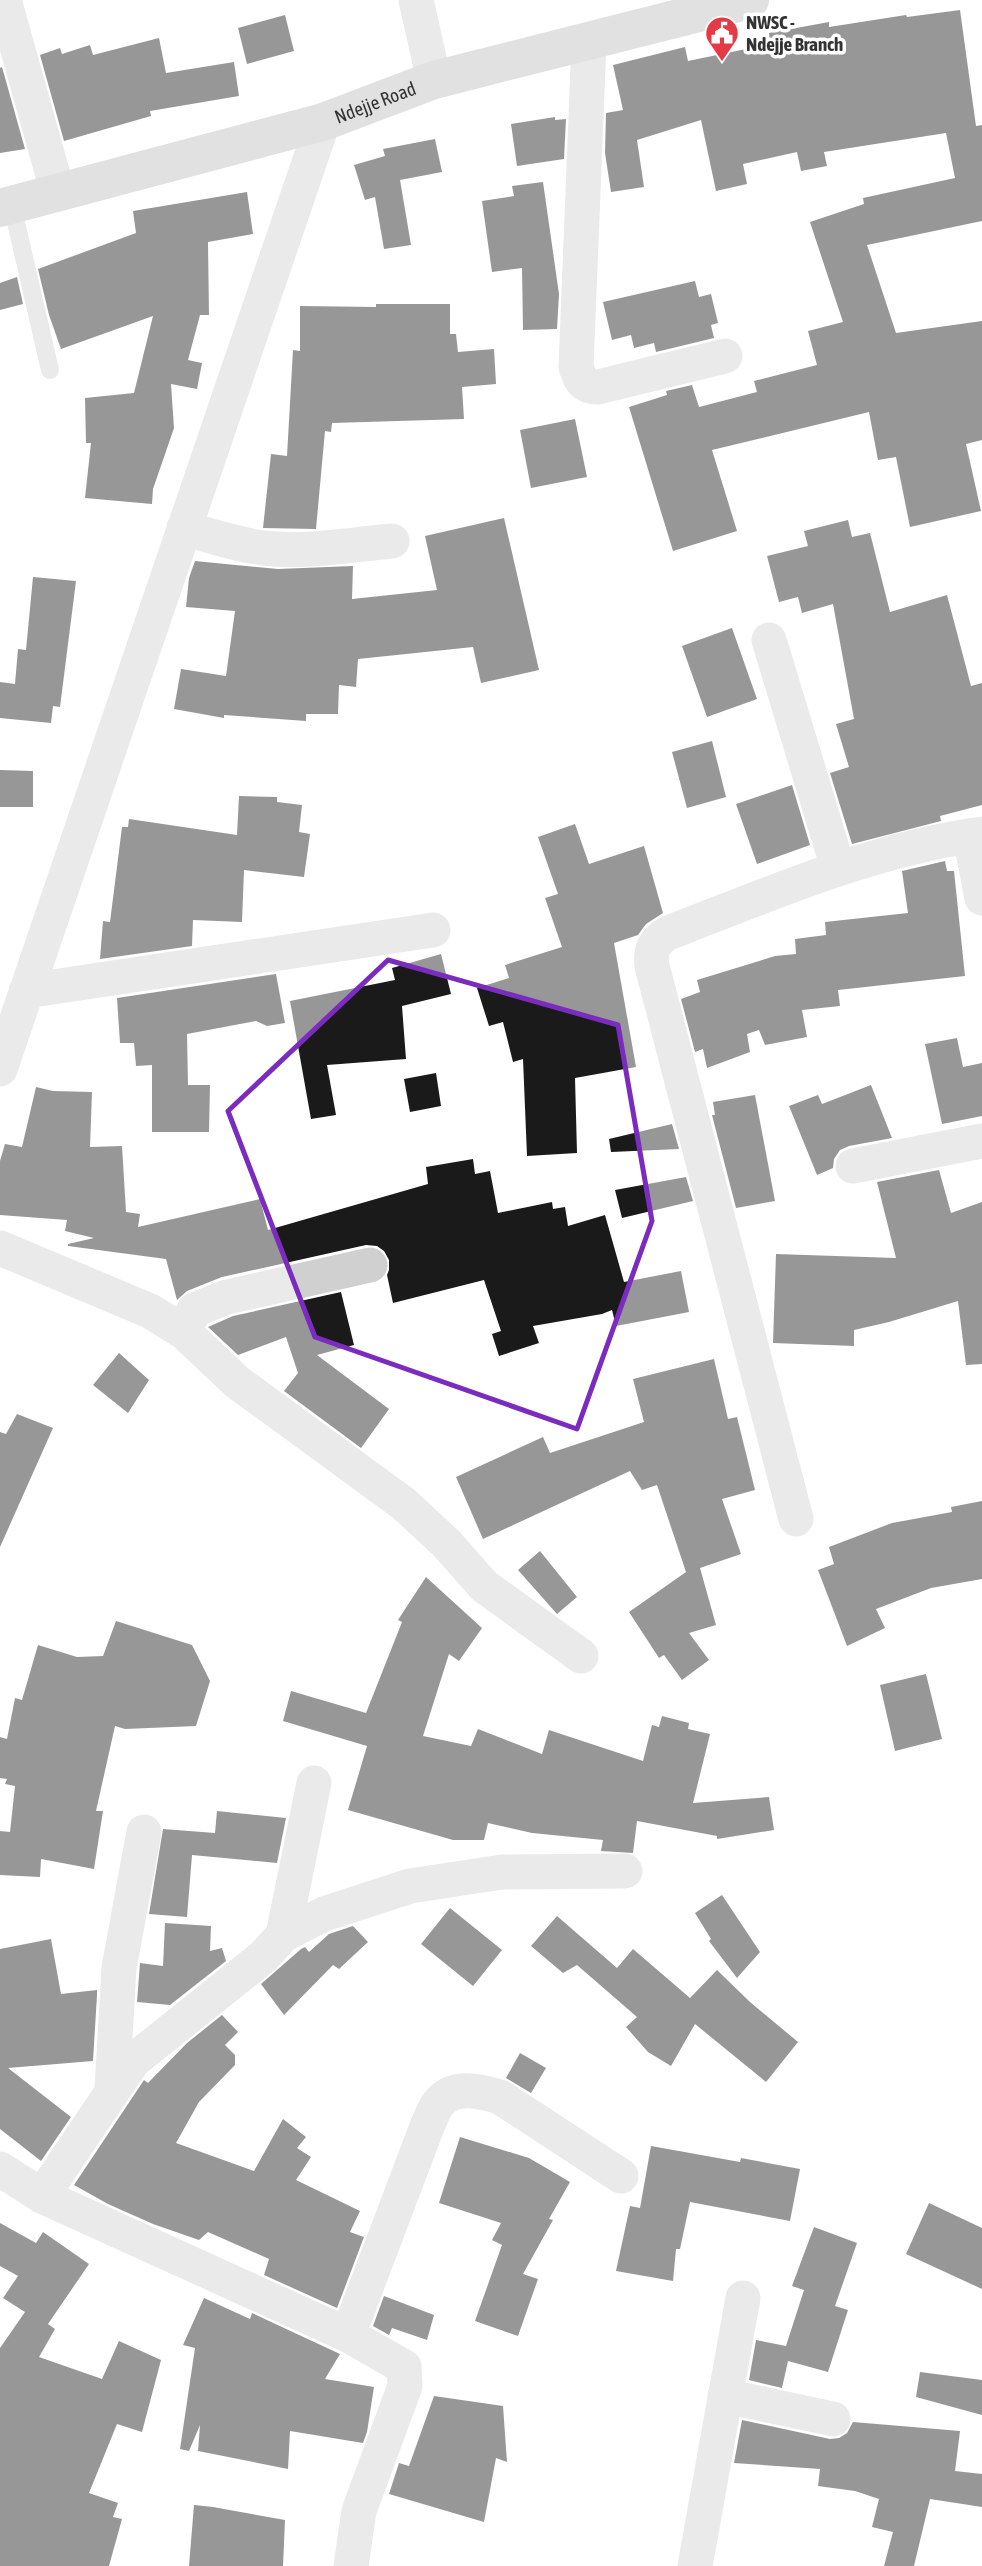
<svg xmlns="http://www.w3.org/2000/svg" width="982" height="2566" viewBox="0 0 982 2566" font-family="'Asap Condensed',sans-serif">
<rect width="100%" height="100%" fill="#fff"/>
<!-- building -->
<path fill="#1a1a1a" d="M960,10L976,126L982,125V221L867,245L896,333L982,321V440L966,444L981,511L910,527L896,457L878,460L869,412L712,450L737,531L673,551L629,407L667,395L666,391L692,385L699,407L757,392L754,381L817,365L808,331L843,322L810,222L864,204L863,198L955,178L946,133L824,152L827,166L801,171L797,152L743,164L747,184L716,191L701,120L637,140L644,187L611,192L605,153L606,113L623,110L613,65L685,47L688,61L770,44L769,33L829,22V27L906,15L907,17Z
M285,15L294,51L247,64L238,28Z
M159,38L166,73L234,62L239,96L150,111L151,116L64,141L40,55L60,48L62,54L90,45L93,55Z
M2,67L25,149L0,153V68Z
M555,117V120L566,119L564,159L517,166L511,124Z
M435,139L442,172L400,180L411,245L384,249L375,197L365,200L354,165L385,156L383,149Z
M543,182L559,294L557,329L523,330L522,268L492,272L482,201L514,196L512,186Z
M247,192L253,234L208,242L209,315H200L188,360L202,363L197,389L171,384L174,428L153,489L152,504L85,498L91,443H86L85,398L134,393L153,316L61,349L49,315L38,269L136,233L133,211Z
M17,277L23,304L0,310V283Z
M695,281L699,297L711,294L718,323L711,325L714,338L656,352L654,343L634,348L631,335L612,340L603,302Z
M376,304H450V334H456L458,352L494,349L496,384L462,387L464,419L332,423L331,432L325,431L316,529L263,528L271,454L287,456L293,350L300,351V306L376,307Z
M575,419L587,477L531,488L520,430Z
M504,518L539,670L481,683L473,647L358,659L356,687L339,685L338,714H306V721L224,715V718L174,709L181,669L226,676L235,611L186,607L189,578L195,561L278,569L353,566L352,599L437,590L425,536Z
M848,520L852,537L870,533L890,612L947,595L971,686L982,683V805L940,816L941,821L852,844L830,773L849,767L836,724L854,719L833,604L802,613L798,597L779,602L767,556L808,546L804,531Z
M33,577L76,581L60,707L53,706L51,723L0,718V682L15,684L18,649L26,650Z
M732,628L757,699L707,717L682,646Z
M712,741L726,797L687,808L672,752Z
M0,770L33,771V807H0Z
M792,785L810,845L757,864L736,804Z
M239,796L277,797V802L302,805L299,832L310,834L304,877L244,870L242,922L193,920L192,946L100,959L103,921L110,922L122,827H128L129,819L237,835Z
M575,824L589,864L644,846L663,913L646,924L638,935L614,943L636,1067L575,1078L577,1153L527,1156L523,1059L513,1062L503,1022L489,1026L477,988L509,978L505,965L562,947L545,898L558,894L538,837Z
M945,861L947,871H954L965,976L838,990L840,1006L802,1010L807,1037L765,1045L759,1030L747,1034L750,1052L707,1068L703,1049L695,1052L681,999L700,992L697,980L775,956L796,954L795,939L826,935L825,922L908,913L902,871Z
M441,954L451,994L402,1006L406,1059L327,1065L336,1115L311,1119L290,1001L395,980L392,968Z
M276,974L285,1023L267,1026L256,1021L187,1034L188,1085H210L209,1132H152V1065L136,1066L134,1043H120L117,998Z
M957,1038L963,1067L982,1063V1116L942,1124L925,1044Z
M436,1073L441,1106L410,1112L404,1079Z
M871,1085L892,1138L849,1146L840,1150L834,1159L833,1168L817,1175L789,1106L818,1095L822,1104Z
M36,1087L53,1091L92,1092L90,1147L122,1146L126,1212L140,1214L138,1227L260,1199L268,1230L428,1184L426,1167L473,1159L475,1174L490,1171L498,1213L552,1202L553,1209L565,1207L568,1226L605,1215L624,1282L681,1271L689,1312L616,1326L612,1310L602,1314L533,1326L539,1343L499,1356L492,1334L501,1331L484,1280L393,1303L387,1275L389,1270V1260L384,1251L377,1246L366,1245L222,1277L187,1291L177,1300L166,1259L68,1246V1244L94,1238L65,1231L67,1220L0,1215V1161L5,1144L22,1147Z
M755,1095L775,1201L736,1208L712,1115H715L713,1102Z
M672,1124L679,1149L611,1152L609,1139Z
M939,1170L951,1213L982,1202V1364L966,1365L958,1301L889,1322L854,1330V1346L773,1343L776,1254L896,1258L877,1182Z
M686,1177L693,1201L622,1218L615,1190Z
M341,1292L354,1345L317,1355L389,1409L361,1448L284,1391L298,1373L286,1337L238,1355L208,1327L233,1316Z
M119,1353L149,1380L128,1413L93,1385Z
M714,1359L728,1419L737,1417L755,1490L722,1499L741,1554L700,1568L716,1625L689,1633L709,1660L682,1680L664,1655L659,1658L629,1612L686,1572L657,1485L642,1490L630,1471L483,1539L456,1477L543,1437L550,1453L644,1422L633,1379Z
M17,1414L53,1428L0,1547V1432L6,1434Z
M982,1501V1579L931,1588L876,1609L885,1628L847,1646L818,1570L834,1564L829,1547L892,1523L952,1512L951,1507Z
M540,1551L577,1597L557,1614L518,1570Z
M426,1577L482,1628L459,1661L449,1654L423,1736L471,1746L478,1729L542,1754L549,1730L643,1761L652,1725L659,1727L662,1716L689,1723L688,1729L710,1734L693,1803L769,1797L774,1830L717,1839V1836L637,1821L633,1853L601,1851L603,1840L532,1833L488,1823L484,1840H453L348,1810L367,1746L283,1721L291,1691L366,1713L402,1622L398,1620Z
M116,1621L192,1645L210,1681L196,1726L125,1729L115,1726L96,1811H103L94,1869L41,1859L40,1877L0,1875V1831L10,1832L15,1786L5,1784L7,1779L0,1778V1737L7,1739L15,1698L22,1700L38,1645L77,1657L103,1656Z
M926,1674L942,1739L895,1751L880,1685Z
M217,1811L286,1818L277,1863L192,1855L187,1917L149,1914L163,1829L215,1833Z
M722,1895L760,1952L737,1978L709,1941L711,1939L695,1913Z
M450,1908L502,1950L473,1986L421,1944Z
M557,1916L617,1968L633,1949L690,1998L717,1970L750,2002L798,2042L766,2082L695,2024L671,2066L648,2052L626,2027L637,2017L577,1965L563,1973L531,1946Z
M165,1923L211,1926L210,1951L222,1948L226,1961L170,2005L137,2002L140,1963L163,1966Z
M353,1926L368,1942L339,1969L333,1965L284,2015L261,1984L301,1949L305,1947L309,1952L329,1934Z
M51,1939L61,1994L97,1990V1995L93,2061L8,2068L71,2117L41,2161L0,2129V1949Z
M222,2015L238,2032L225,2045L235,2055V2065L199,2102L176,2143L254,2171L283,2119L306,2137L297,2148L311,2157L296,2180L360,2211L350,2232L364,2237L337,2308L264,2275L269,2259L208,2232L199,2240L153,2224L108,2204L74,2185L144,2080L148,2083L187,2043Z
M520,2053L546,2068L531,2093L506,2078Z
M460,2137L529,2158L570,2182L549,2219L553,2220L523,2274L538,2279L518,2336L475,2321L502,2245L492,2240L501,2223L439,2203Z
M651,2146L740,2162L741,2158L800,2169L790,2221L690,2202L680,2249H676L673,2281L616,2271L630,2206L640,2208Z
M929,2203L982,2228V2289L906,2254Z
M0,2223L36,2243L43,2232L89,2264L48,2324L55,2329L39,2357L102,2379L119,2341L161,2360L142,2432L117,2424L89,2493L118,2503L113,2517L122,2519L109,2566H0V2348L25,2312L3,2298L18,2276L0,2266Z
M814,2227L857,2243L835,2306L848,2310L828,2372L788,2361L782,2388L749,2380L756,2340L786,2346L804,2290L792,2286Z
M384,2296L434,2315L427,2340L392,2328L389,2335L373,2326Z
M204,2298L250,2319L252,2313L340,2354L325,2379L374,2387L367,2432L363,2443L290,2431L288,2469L198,2451L200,2425L189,2451L180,2449L195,2348L183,2345Z
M920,2372L982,2380V2415L916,2397Z
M434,2396L503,2406L507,2462L496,2458L484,2522L389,2494L399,2463L409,2466Z
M742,2420L830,2439L839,2438L847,2433L853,2422L960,2431L955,2471L982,2474V2507L930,2499L914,2566H884L893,2532L872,2527L879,2499L855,2491L818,2486L820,2469L734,2463Z
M194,2505L213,2507L285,2520L283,2566H189Z"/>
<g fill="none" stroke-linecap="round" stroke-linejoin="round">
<!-- lane -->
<path stroke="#d0d0d0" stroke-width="18" d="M12,205L50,370"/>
<!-- street -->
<path stroke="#d0d0d0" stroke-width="35" d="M4,0L58,193
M416,0L434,80
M589,42L576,367C580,380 583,387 598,387L725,356
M184,528C210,536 236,544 263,548C305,553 349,545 392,541
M769,640L838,868
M970,836L982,898
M26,991L433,930
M0,1069L323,122
M853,1166L982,1141
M0,1248L150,1311L184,1332L237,1382L404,1504L447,1544L484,1586L581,1656
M184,1332L194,1310L227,1297L370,1265
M796,1519L652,966C650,949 654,942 668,933C770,894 872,849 982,834
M283,1935L314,1783
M112,2089L119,1968L144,1832
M0,2169L42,2196L348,2335L404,2367L405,2386L359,2511L351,2566
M42,2196L133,2061L263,1957L283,1935L324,1914L410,1886L502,1872L625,1871
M348,2335L428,2124C431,2118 434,2109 438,2104C453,2084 480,2091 500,2097L621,2176
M725,2396L833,2419
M695,2566L743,2298"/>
<!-- secondary -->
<path stroke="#bdbdbd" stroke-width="38" id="s1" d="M0,208L323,122L434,80L750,0"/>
</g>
<!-- marked area -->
<path d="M0 0H982V2566H0ZM388,960L618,1025L652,1221L577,1429L315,1337L228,1111Z" fill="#fff" fill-opacity=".55" fill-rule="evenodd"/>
<path fill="none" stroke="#7b2cbf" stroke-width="5" stroke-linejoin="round" d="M388,960L618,1025L652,1221L577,1429L315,1337L228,1111Z"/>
<!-- icons -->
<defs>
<g id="civic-pin" transform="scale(1.75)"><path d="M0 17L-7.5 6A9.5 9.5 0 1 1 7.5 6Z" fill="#e63946" stroke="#fff"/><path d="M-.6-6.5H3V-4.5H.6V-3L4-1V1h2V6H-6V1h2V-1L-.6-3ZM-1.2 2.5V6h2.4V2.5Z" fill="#fff"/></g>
</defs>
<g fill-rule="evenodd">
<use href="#civic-pin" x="722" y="33"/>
</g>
<g text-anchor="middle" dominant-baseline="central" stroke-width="7" stroke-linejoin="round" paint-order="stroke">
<!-- poi labels -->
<g font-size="19" font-weight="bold" fill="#333" stroke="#fff" text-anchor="start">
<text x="746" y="22">NWSC -<tspan x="746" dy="22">Ndejje Branch</tspan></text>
</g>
<!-- street labels -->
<g font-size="19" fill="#333" stroke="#fff">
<text stroke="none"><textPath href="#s1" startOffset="390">Ndejje Road</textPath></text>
</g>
</g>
</svg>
